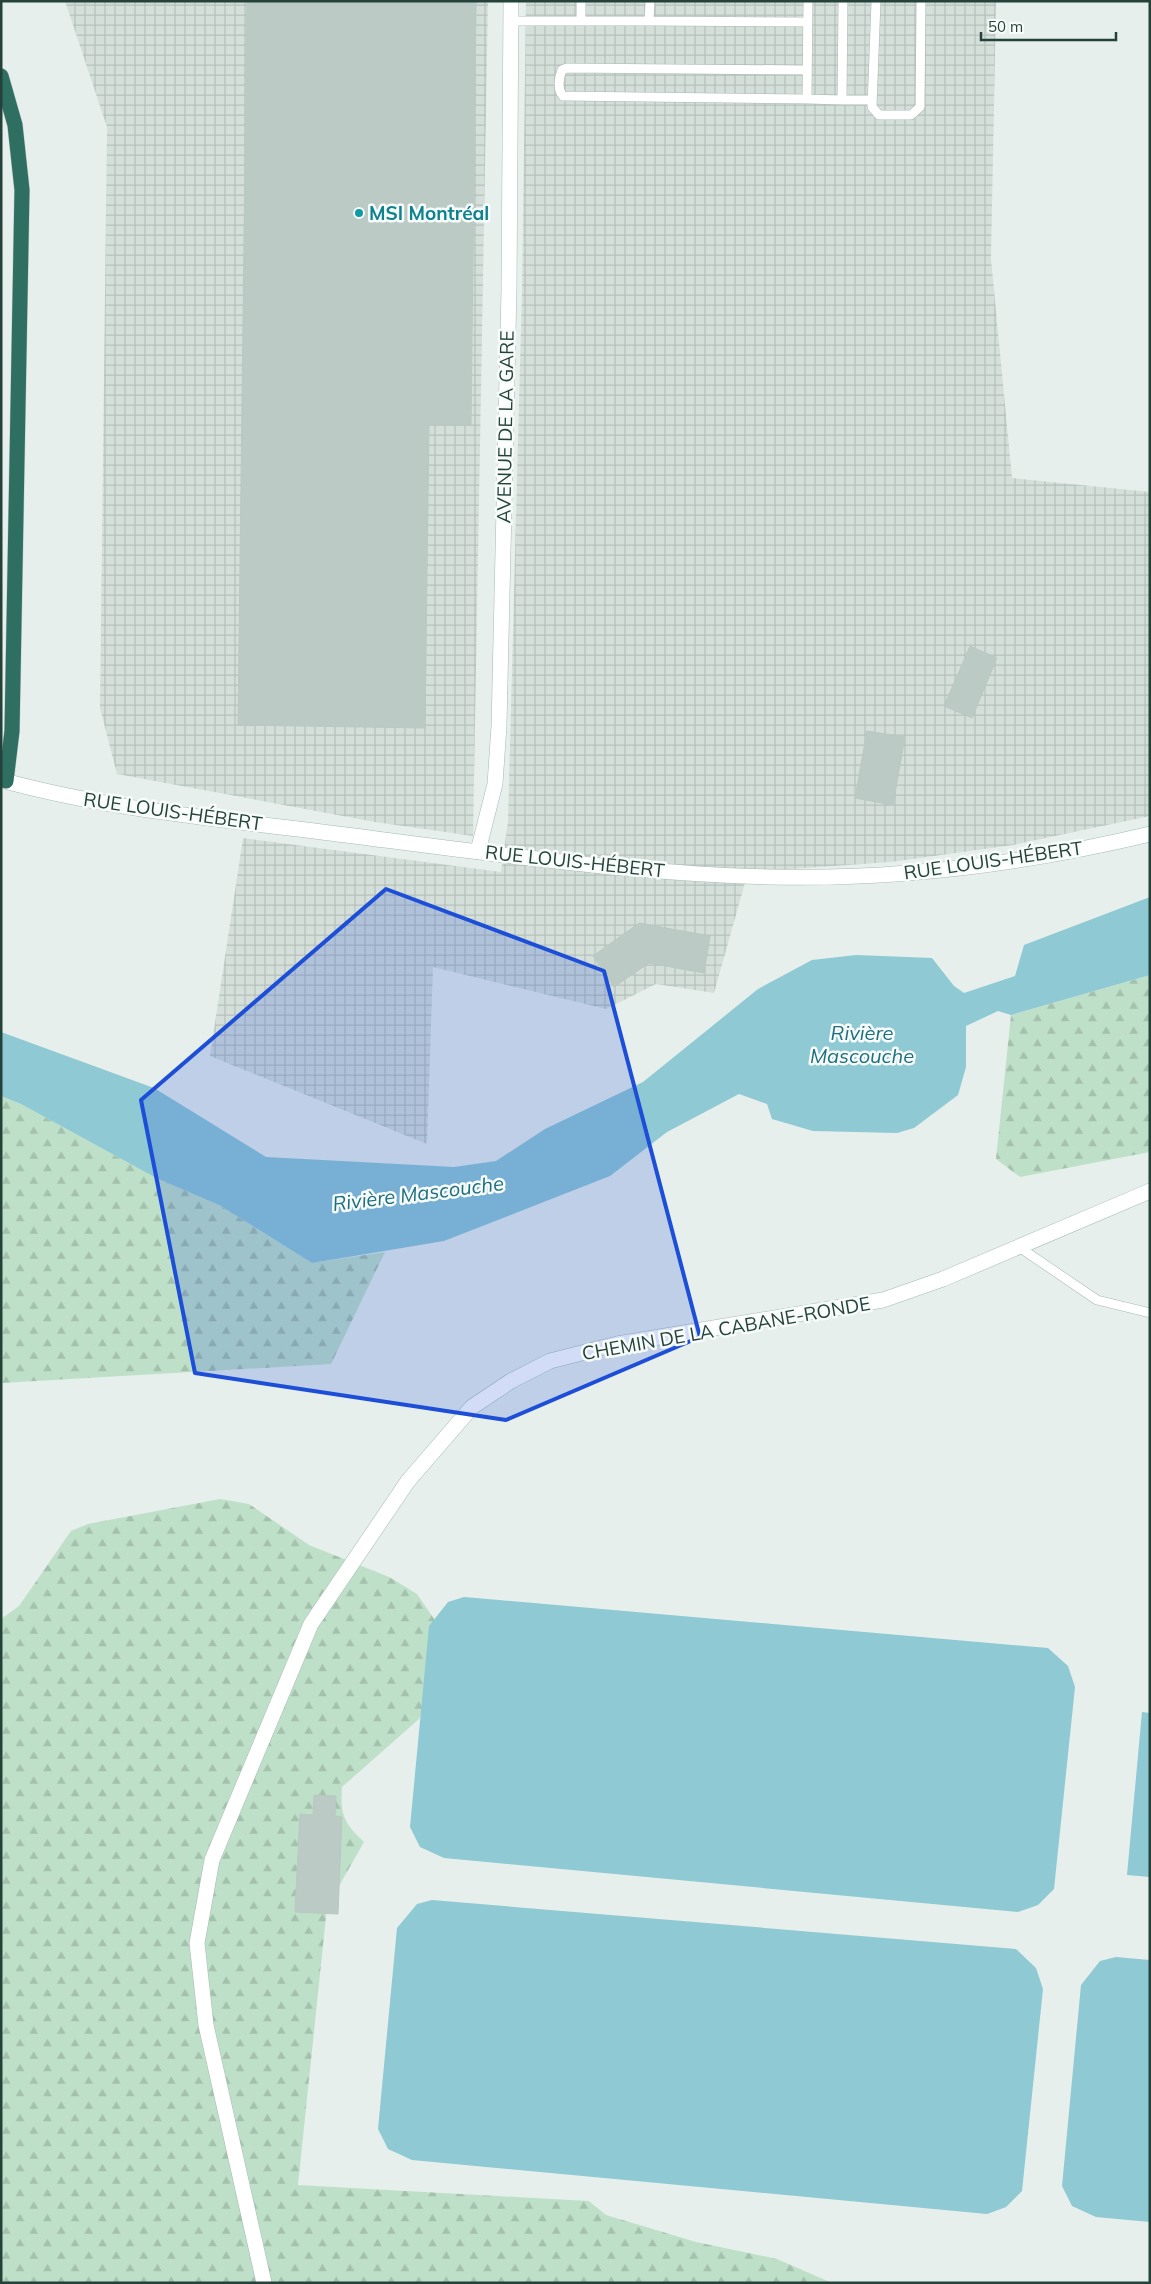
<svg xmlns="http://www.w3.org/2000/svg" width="1151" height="2284" viewBox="0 0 1151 2284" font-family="Mulish,sans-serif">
<defs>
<pattern id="industrial-grid" width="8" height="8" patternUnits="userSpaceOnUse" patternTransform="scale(1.25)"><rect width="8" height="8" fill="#d4dfda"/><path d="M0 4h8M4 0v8" fill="none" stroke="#b6c1bc"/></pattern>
<pattern id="forest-firs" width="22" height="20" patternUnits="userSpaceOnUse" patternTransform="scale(1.25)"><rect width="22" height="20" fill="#bfe0c8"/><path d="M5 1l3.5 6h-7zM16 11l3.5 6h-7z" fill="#a4c1ad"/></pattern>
</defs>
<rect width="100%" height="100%" fill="#e6efeb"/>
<!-- industrial -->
<path fill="url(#industrial-grid)" d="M65,1H488L473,836L375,822L117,774L100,708L107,127Z
M526,1H996L991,259L1012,478L1150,492V816L1013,845L891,862L748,872L714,993L656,984L606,1009L433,967L427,1144L210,1056L243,838L501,872L508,821L522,290Z"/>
<!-- forest -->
<path fill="url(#forest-firs)" d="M1150,975V1152L1020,1177L996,1159L1011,1015Z
M1,1096L21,1104L156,1178L219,1205L312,1263L385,1252L331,1364L1,1383Z
M220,1499L249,1504L309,1545L389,1577L417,1594L445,1635L447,1657L419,1719L342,1787C340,1815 344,1823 364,1842L327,1907L298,2185L589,2201L606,2215L696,2242L777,2259L832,2283H1V1619L19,1606L71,1531L88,1524Z"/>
<!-- water -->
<path fill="#8ec9d4" d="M1150,897V975L1011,1015L998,1011L966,1026V1067L958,1095L914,1128L897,1133L813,1131L772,1119L767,1104L739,1094L667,1132L610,1176L444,1241L312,1263L219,1205L156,1178L21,1104L1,1096V1032L154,1088L266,1157L454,1167L496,1161L545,1129L643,1082L758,989L812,960L856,955L932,958L954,986L964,993L1015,976L1024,945Z
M464,1597L1048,1648L1068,1666L1075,1687L1054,1889L1038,1905L1018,1912L444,1858L420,1847L410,1827L429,1626L448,1602Z
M1142,1712L1150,1713V1877L1127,1875Z
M432,1900L1016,1949L1036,1968L1043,1989L1022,2191L1006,2207L987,2214L412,2160L388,2149L378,2129L397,1928L417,1904Z
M1116,1957L1150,1960V2222L1096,2217L1072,2206L1062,2186L1081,1985L1100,1961Z"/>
<!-- building -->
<path fill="#bbcac4" stroke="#b8c9c2" d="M247,1H476L471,425L429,424L425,728L238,725Z
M970,646L997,658L972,718L944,706Z
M867,731L905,737L893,805L855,798Z
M639,923L710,936L704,973L649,963L614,987L593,956Z
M314,1795L336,1796L335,1816L342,1817L338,1914L295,1912L300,1814L313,1815Z"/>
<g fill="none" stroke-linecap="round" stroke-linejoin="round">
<!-- lane casing -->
<g stroke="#a8b8b2" stroke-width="10">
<path id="lane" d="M581,1V21
M808,1L807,99L842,100L843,1
M876,1L872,107L879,115H911L920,107L921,1
M511,21H649L650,1
M649,21L808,22
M807,99L563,96C557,90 559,77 562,70L567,68L807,70
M842,100H872
M1019,1247L1097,1300L1150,1313"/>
</g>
<!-- secondary casing -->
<g stroke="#a4bbb3" stroke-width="16">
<path id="secondary" d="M1,780C113,811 231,820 346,835C486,853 627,873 769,877C897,880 1025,864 1150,834
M478,851L495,784L499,726L509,290L511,1
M264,2283L206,2025L197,1943L212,1860L311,1624L408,1481L472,1407L511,1381L550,1361L617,1344L883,1300L943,1279L1150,1191"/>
</g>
<!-- highway casing -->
<g stroke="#c2cac8" stroke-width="16">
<path id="highway" d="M1,76L15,125L22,190L12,731L6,781"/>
</g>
<!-- lane -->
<use href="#lane" stroke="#fff" stroke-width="9"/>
<!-- secondary -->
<use href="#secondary" stroke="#fff" stroke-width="15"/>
<!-- highway -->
<use href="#highway" stroke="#2f6f62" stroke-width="15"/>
</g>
<!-- marked area -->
<path fill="#1d4ed8" fill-opacity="0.2" stroke="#1d4ed8" stroke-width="4" stroke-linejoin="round" d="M386,889L604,971L700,1337L506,1420L195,1373L141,1100Z"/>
<!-- markers -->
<circle fill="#0f9aa8" stroke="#f7fbf9" stroke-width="2" cx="359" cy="213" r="5"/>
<g text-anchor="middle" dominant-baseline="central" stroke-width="5" stroke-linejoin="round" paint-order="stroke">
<!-- culture labels -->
<g font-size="19" font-weight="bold" fill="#0d838f" stroke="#f7fbf9" text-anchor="start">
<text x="369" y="213">MSI Montréal</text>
</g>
<!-- street labels -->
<g font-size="19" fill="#24423a" stroke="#f7fbf9">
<text transform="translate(505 427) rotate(-89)">AVENUE DE LA GARE</text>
<text transform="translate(173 811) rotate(8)">RUE LOUIS-HÉBERT</text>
<text transform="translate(993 860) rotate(-8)">RUE LOUIS-HÉBERT</text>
<text transform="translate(575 861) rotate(6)">RUE LOUIS-HÉBERT</text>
<text transform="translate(726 1328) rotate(-10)">CHEMIN DE LA CABANE-RONDE</text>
</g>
<!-- water labels -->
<g font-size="20" font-style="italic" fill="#1c6f80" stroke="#f7fbf9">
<text x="862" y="1032">Rivière<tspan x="862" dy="23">Mascouche</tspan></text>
<text transform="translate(418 1193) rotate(-7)">Rivière Mascouche</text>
</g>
</g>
<!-- border -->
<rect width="1151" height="2284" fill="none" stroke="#24423a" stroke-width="5"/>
<!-- scale -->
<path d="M981 32v8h135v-8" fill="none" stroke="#24423a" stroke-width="2.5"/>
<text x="988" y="32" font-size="15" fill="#24423a" stroke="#f7fbf9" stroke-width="4" paint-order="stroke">50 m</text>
</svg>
